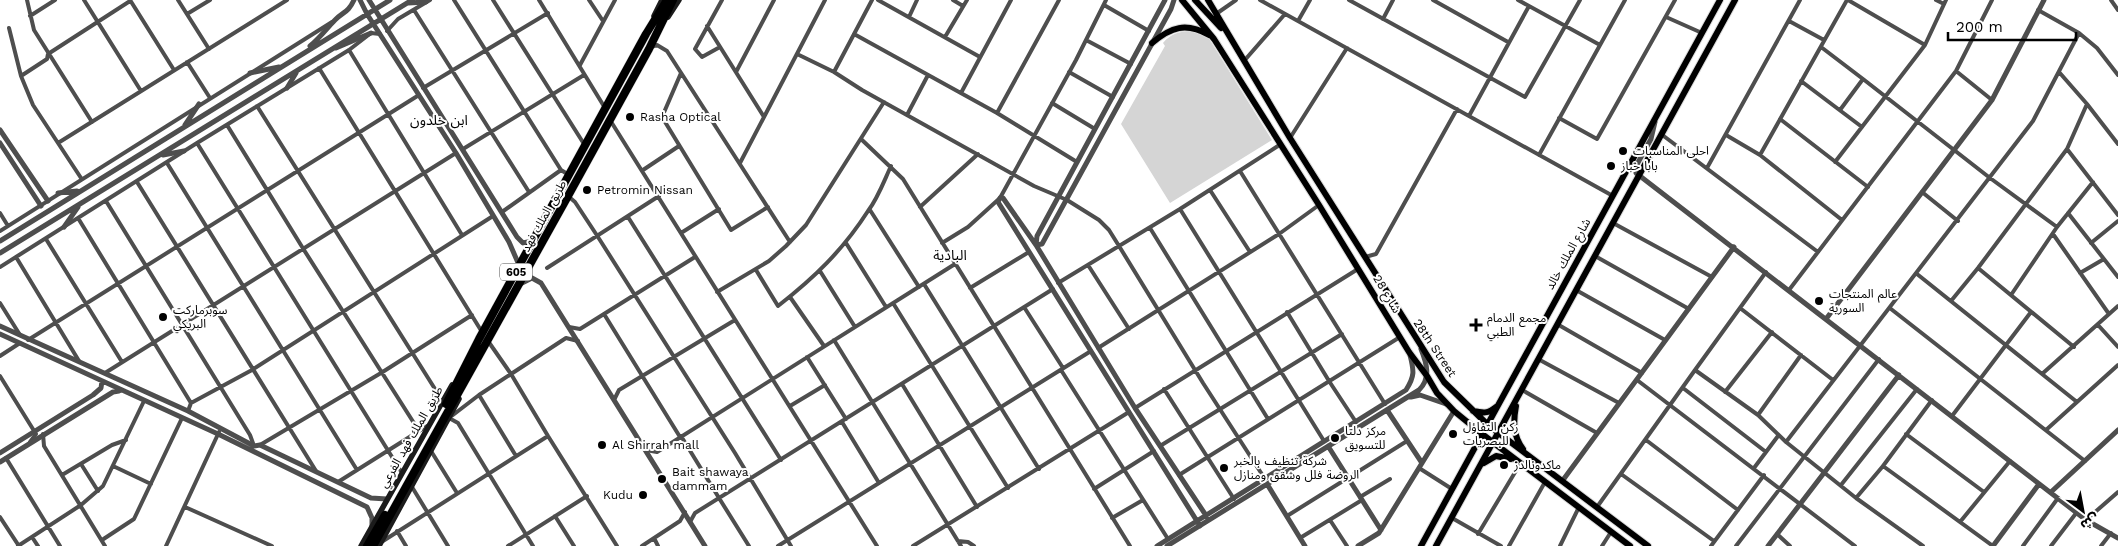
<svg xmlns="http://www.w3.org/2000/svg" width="2118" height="546" viewBox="0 0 2118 546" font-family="'Work Sans','Noto Sans Arabic',sans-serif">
<rect width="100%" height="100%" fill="#fff"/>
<!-- green -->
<path fill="#d5d5d5" d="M1193,31L1208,37L1272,140L1170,203L1121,124L1165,46L1163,43C1171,33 1181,31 1193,31Z"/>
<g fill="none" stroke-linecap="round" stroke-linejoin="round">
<!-- primary casing -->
<g stroke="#dbdbdb" stroke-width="8">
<path id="primary" d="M1182,0L1214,39L1319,205L1409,352L1427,376L1437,393L1454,411L1482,434L1630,546
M1195,0L1221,28
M1208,0L1290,138L1444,382L1488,425L1648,546
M1152,43C1171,27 1186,22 1209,35
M1516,406C1513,422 1513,436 1523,449
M1473,411C1483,413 1488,414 1496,407
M1484,463L1496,456L1511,459
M1421,546L1720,0
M1436,546L1735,0"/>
</g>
<!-- motorway casing -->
<g stroke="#dbdbdb" stroke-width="9">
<path id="motorway" d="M446,404L479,339L646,34L667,0
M367,546L385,515
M373,546L568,196L649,49L673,0"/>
</g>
<!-- minor -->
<path stroke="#4e4e4e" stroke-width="4" d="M27,0L34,30L92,122
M84,0L141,91
M130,0L174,70
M178,0L209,49
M454,0L561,170L569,175
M493,0L584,144
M539,0L605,108
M589,0L603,21
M878,0L980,57
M953,0L963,6
M1260,0L1613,196
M1349,0L1525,97L1580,0
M1433,0L1508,42
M1518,0L1600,45
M1848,0L1925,45
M1936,0L1944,4
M2111,0L2118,10
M1104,5L1149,31
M414,10L529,192
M2038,10L2079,33L2097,48L2118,75
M187,14L210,0
M1216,14L1236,0
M30,16L55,0
M909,17L917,0
M1666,17L1702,33
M1383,19L1393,0
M1298,21L1310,0
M1789,21L1824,40
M707,26L764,117
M9,28L21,76L33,105L81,178
M387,31L398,19L430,0
M854,34L997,113L1077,162
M945,37L967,0
M1086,40L1131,64
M651,47L657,45L667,51L790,242
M720,47L702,57L695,49L722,0
M1821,47L1863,79
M349,50L462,235
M797,54L834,72L862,90L1034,186L1067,200L1099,220L1109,230L1119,246L1203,383L1265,479
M1244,61L1285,14
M187,62L210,98
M580,65L615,0
M319,68L482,332
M1956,71L1992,100
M736,72L774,0
M834,72L872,0
M1069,72L1113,97
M2059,72L2087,104L2118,144
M681,73L662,117L731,230L768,207
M21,76L47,59L48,54L130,1
M1801,81L1862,127
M423,88L548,13
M961,93L1011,0
M1052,103L1095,129
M257,106L435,389L434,398L443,401
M1840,110L1863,79L1990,178L2057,227
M997,113L1059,0
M907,115L928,75
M1469,116L1529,6
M1559,118L1597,139L1675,0
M1780,119L1868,187
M610,120L877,546
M227,125L304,250L419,431
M1661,134L1818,252
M1726,135L1760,155L1842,220
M1290,138L1347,48
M861,139L903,179L1130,546
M58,143L287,0
M197,143L402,473
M463,149L584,75
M2067,149L2118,215
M1539,155L1625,0
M1760,155L1847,0
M1835,162L1925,45L1946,0
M167,163L357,470
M740,163L825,0
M1707,168L1800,0
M643,170L679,146
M1240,171L1385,404
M137,182L316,471
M1210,190L1250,252
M1922,192L1958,221
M568,196L575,202L598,237L735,453L791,546
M106,201L250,435L254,446
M920,207L978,154
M1180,209L1324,441
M870,210L919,287
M502,212L561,170
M0,213L8,226
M2068,213L2118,277
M628,217L781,460
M78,218L191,403
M1613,223L1712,277
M1150,228L1268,419
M0,231L332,22
M681,233L719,209
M2053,234L2109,314
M46,239L122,362
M846,243L886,307
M942,243L968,227L1000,198L1076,60L1106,0
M2091,243L2118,221
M1595,256L1689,309
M16,257L79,361
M1365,257L1376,254L1457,109
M1088,265L1129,329
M0,267L197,143L349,50L371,33L380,34
M547,268L659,196
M1978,268L2074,347
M756,270L778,306C814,278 843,250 868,211C878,198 884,181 891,166
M820,271L855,327
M1766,272L1695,370L1758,415L1786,442
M2080,273L2104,259
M1917,274L2077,402
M1058,283L1180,209L1281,144
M924,284L1039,469
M970,288L1029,252
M1576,290L1665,340
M1789,290L1956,71L1992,0
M717,292L769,261L786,246L806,225L884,102
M2011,295L2057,227L2093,182
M790,297L824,346
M1951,301L1978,268L2067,149L2087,104
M0,303L20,335
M893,303L1008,488
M1024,307L1063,368
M1740,308L1833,380
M1891,309L2085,461
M1287,312L1329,381L1356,422
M604,314L680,437
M1557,324L1642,373
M2098,325L2118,347
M569,327L580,329L695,257
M28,340L419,95
M834,340L961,546
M488,341L511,374L548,436L617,546
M1098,348L1279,234L1319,205
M0,356L20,343
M807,357L846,419
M1538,359L1619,403
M1061,370L1168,539
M105,373L456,153
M2042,374L2118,306
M0,376L36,434L30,442
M1637,380L1855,546
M902,384L977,507
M1683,388L1766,452
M1164,389L1234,499
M1522,390L1597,433
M1725,392L1772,332
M479,395L516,456
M615,398L619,390L735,320
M1932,400L1883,466L1993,546
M790,406L825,385
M1135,408L1358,269
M188,411L191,403L252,370L493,216
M1758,415L1801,355
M1952,416L2031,312
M842,422L879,483
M2046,430L2118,365
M43,434L44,446L105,546
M1906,434L1984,492
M681,436L719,498
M1646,440L1738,510
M260,445L381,373L472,315
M1160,446L1342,334
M646,450L657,452L955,264
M431,451L457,493
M6,458L60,546
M81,464L98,491
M113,466L151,484
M1419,468L1452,489
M1754,468L1778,436
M1621,474L1714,541
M62,475L112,445L126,440
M1179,475L1400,337
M338,482L427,426
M1841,485L1917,389
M412,487L448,546
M1094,489L1154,451
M1360,497L1390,479
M719,498L749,546
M1856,498L1883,466
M185,507L272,546
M1597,507L1695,370
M555,516L574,546
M1287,516L1407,441
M0,517L19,546
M1112,518L1143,500
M1452,518L1501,546
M1330,520L1347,546
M2086,520L2118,492
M690,522L695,513L1053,289
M1960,522L2010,461
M397,531L406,546
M1478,534L1520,464
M1777,534L1790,546
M32,537L38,546
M654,538L658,546
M1300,538L1362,500
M102,540L134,519L182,418
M383,541L548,436
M958,541L968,542L974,546
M18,546L81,505L103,486L144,401
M166,546L219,432
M508,546L587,496
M533,546L458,423L449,418L479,395L566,338L578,341
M642,546L680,521L685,512
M778,546L1091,351
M913,546L1129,412
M1509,546L1545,482
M1560,546L1579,507
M1602,546L1611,532
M1711,546L1764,475
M1736,546L1879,359
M1923,546L1856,498L1786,442L2033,121L2079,33
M2023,546L2058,498
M2051,546L2077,512
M2101,546L2111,533"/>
<!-- tertiary -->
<path stroke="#4e4e4e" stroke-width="5" d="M360,0L367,14L456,153L509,242L519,265
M369,0L517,237L523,243L532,241
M1165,0L1037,236L1036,245L1042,244L1171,9L1174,0
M408,3L426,2
M310,46C320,38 327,28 335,20C344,11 348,13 354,0
M336,48L371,33
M250,73L279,67
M287,88L296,73
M1655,122L1651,139L1635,168L1636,173L2086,520L2118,538
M185,125L199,104
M0,130L48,201
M0,143L41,206
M163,155L184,151
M58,193L77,191
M64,227L78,207
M0,241L390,0
M0,253L412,0
M520,284L532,278L541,283L705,546
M1826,319L1992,100L2044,0
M0,326L188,411L254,446L260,445L371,498L387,499
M0,334L218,434L367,507L372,518V526
M1411,397L1420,395L1446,404
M1387,410L1422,463
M1328,446L1381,530
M0,453L93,395L101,388L102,381
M0,462L113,392L119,391
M1563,480L1734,247
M1267,484L1305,546
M2051,492L2118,430
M1200,526L998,202L1000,198H1003L1036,245L1135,408L1209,520
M1157,546L1406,390C1415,376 1414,371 1410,355
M1167,546L1419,390C1431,378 1427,364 1421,349
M1358,546L1379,533L1454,411
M1768,546L1899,375
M1993,546L2039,484"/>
<!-- secondary -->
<path stroke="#1b1b1b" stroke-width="5.5" d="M654,16L662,0
M668,17L679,0
M361,546L452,385
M379,546L459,399"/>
<!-- primary -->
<use href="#primary" stroke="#000" stroke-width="6"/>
<!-- motorway -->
<use href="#motorway" stroke="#000" stroke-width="8"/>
</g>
<!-- markers -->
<g fill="#000" stroke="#fff" stroke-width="2">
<circle cx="630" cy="117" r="5"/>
<circle cx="1623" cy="151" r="5"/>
<circle cx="1611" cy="166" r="5"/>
<circle cx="587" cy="190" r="5"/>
<circle cx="1819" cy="301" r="5"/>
<circle cx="163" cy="317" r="5"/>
<path d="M1473.5 317.5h5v5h5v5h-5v5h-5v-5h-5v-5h5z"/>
<circle cx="1453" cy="434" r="5"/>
<circle cx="1335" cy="438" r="5"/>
<circle cx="602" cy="445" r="5"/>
<circle cx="1504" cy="465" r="5"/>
<circle cx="1224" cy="468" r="5"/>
<circle cx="662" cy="479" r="5"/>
<circle cx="643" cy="495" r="5"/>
</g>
<g text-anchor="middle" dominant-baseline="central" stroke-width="4" stroke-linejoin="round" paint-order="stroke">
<!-- shield labels -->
<rect fill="#fff" stroke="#4c4c4c" stroke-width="1" x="500" y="263.5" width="32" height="17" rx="4"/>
<g font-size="11" font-weight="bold" fill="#000">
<text x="516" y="272">605</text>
</g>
<!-- poi labels -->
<g font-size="12" fill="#000" stroke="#fff" text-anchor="start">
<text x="640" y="117">Rasha Optical</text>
<text x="1633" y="151">احلى المناسبات</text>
<text x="1621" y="166">بابا خباز</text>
<text x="597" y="190">Petromin Nissan</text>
<text x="1829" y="294">عالم المنتجات<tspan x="1829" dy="14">السورية</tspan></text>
<text x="173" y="310">سوبرماركت<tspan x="173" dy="14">البريكي</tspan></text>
<text x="1487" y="318">مجمع الدمام<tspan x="1487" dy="14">الطبي</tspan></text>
<text x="1463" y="427">ركن التفاؤل<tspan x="1463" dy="14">للبصريات</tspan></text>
<text x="1345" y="431">مركز دلتا<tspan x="1345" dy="14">للتسويق</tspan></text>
<text x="612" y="445">Al Shirrah mall</text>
<text x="1234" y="461">شركة تنظيف بالخبر<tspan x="1234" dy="14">الروضة فلل وشقق ومنازل</tspan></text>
<text x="1514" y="465">ماكدونالدز</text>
<text x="672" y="472">Bait shawaya<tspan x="672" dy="14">dammam</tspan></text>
<text x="633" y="495" text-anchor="end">Kudu</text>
</g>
<!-- street labels -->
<g font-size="12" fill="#000" stroke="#fff">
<text transform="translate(544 216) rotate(-61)">طريق الملك فهد</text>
<text transform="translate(1568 254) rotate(-61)">شارع الملك خالد</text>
<text transform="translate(1387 294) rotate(59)">شارع 28</text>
<text transform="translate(1435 348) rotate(56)">28th Street</text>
<text transform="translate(411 437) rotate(-60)">طريق الملك فهد الفرعي</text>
</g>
<!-- neighbourhood labels -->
<g font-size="14" fill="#000" stroke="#fff">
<text x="439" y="120">ابن خلدون</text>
<text x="950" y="255">البادية</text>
</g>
</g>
<!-- north arrow -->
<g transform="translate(2083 511) rotate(148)" stroke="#ffffff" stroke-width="4" paint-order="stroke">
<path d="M0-4L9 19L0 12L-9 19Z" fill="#000000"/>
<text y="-8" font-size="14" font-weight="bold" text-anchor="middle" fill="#000000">ش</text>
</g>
<!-- scale -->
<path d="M1948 32v8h128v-8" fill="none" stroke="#000000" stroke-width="2.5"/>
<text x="1956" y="32" font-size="15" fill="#000000" stroke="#ffffff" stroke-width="4" paint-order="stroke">200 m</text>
</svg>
